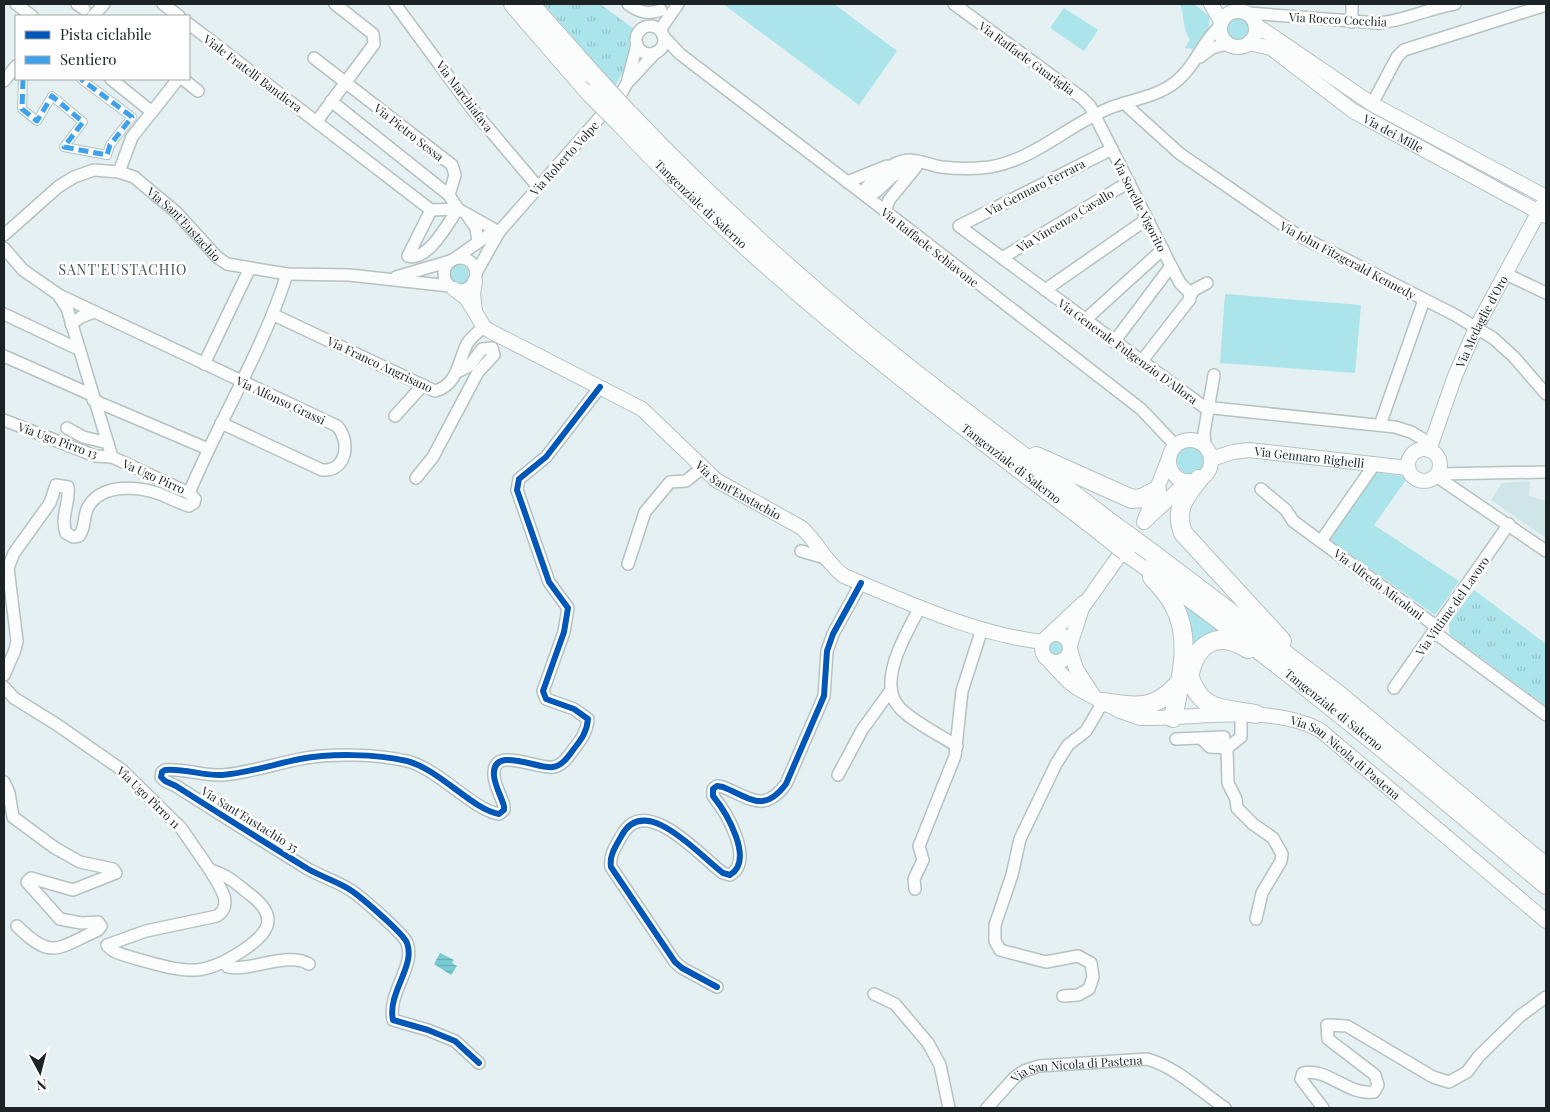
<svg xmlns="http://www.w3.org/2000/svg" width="1550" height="1112" font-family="'Playfair Display',serif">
<defs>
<pattern id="park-tufts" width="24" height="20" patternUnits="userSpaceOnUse" patternTransform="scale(1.25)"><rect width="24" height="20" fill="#abe4ea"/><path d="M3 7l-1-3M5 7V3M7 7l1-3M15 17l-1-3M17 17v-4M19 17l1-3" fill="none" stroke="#93c3c9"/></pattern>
<pattern id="water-rules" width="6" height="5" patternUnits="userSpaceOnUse" patternTransform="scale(1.25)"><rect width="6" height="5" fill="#78cad3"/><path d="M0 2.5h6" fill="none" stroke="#67adb5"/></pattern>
</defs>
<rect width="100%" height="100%" fill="#e4f0f1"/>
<path fill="#cfe5e7" d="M1530 481 1529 496 1546 501V538L1491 500 1502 483Z"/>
<g fill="#abe4ea">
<path d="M723 4H834L897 51 859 105Z"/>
<path d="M1180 4H1194L1209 16V28L1196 49 1185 48 1190 40C1182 28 1185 16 1180 4Z"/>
<path d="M1064 8 1098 30 1084 51 1050 28Z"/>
<circle cx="1238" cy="28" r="11"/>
<circle cx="459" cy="275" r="10"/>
<path d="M1225 294 1361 305 1355 373 1220 363Z"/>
<circle cx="1191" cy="460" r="14"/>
<path d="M1375 472 1408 477 1374 525 1459 581 1435 615 1330 540Z"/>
<path d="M1170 590 1230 636 1186 665Z"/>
<circle cx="1056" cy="648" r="8"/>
</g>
<g fill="url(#park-tufts)">
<path d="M544 4H600L633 28 629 42 630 59 615 86Z"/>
<path d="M1474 590 1546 644V706L1450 635 1449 623Z"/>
</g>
<path fill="url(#water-rules)" d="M440 953 454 960 452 963 457 966 451 975 434 964Z"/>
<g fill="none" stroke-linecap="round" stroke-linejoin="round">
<g stroke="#b7c1c2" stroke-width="10">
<path id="pedestrian" d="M23 79 22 109 37 121 52 96 83 122 64 147 107 155 110 145 132 117 81 79"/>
</g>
<g stroke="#b7c1c2" stroke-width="14">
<g id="minor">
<path d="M16 4 32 16"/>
<path d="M77 4 84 9"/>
<path d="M163 4 179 16"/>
<path d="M395 4 473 110 538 187"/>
<path d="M628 4C639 12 648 15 661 10"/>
<path d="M954 4 1082 98 1090 106 1171 266 1180 283 1189 292 1190 299 1141 362"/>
<path d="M1352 4V22"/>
<path d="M1248 13 1378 23C1405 21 1429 8 1455 4"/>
<path d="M93 16 104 4"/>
<path d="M189 24 431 210 458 209"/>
<circle cx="650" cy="40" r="14"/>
<path d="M660 30 678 4"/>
<path d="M663 36 680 54 862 193 1141 409 1176 446"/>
<path d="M1200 57 1212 48 1227 44"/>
<path d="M314 58 452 165 455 175 449 195 458 209 499 232"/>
<path d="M111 79 152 112 132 137 119 172"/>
<path d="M183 79 198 91"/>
<path d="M630 80 656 52"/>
<path d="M4 81 16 66"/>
<path d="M331 101 449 195"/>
<path d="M1125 104 1179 153 1296 234 1455 315 1493 338 1514 357 1546 394"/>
<path d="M1372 104 1397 57 1404 50 1546 5"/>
<path d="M152 112 178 79"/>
<path d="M317 121 374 44 373 34 335 4"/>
<path d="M1112 149 959 226 1204 407 1395 427 1411 432 1431 444"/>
<path d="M847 182 887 166"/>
<path d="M862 193C872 180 891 161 908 160 919 160 930 165 941 167 958 169 974 169 990 167 1036 159 1069 124 1112 107 1134 99 1160 96 1178 80 1196 65 1202 42 1219 27"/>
<path d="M866 196 877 191 893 176 921 162"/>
<path d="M431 210 408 256C428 262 448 223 458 209"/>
<path d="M885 211 889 200 916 167"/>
<path d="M467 215 476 228 478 242"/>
<path id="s1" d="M4 235 58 187 74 177 94 170 119 172 134 177 176 212 217 257 227 264 287 274 349 275 450 286"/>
<path d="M4 248 23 270 59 295 337 426C351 441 347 472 322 470L221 423"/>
<path d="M1002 258 1129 182"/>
<circle cx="460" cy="274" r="16"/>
<path d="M454 259 487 236 499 232"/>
<path d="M476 273 499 232 622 92 627 83 637 45"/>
<path d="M1506 274 1546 293"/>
<path d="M396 277 450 261"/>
<path d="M1045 290 1147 219"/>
<path d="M59 296 67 308 112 457 189 493C220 419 263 350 287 274"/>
<path d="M1190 296 1194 290 1207 283"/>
<path d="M4 314 78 349"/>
<path d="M274 315 435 391C458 385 458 361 467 344 471 337 478 332 484 327"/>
<path d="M1085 320 1163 249"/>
<path d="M71 324 81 317 94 312"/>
<path d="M1114 342 1171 266"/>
<path d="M4 356 92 395"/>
<path d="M204 364 249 270"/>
<path d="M93 400 208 449"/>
<path d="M395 416 423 385"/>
<path d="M4 420 95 456 112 457"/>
<path d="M1380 425 1424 300"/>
<path d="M67 428 83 437 108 443"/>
<path d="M1205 446 1204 433 1214 375"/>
<path d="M1438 474 1546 472"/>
<path d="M1436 476 1546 551"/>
<path d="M416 478 433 457 478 372 494 355 492 348 482 349 469 366 459 371"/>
<path d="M1261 489 1286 510 1293 521 1437 627"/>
<path d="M1321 541 1374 465"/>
<path d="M801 551 825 558"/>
<path d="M628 564 645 512 670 482 686 481 702 468"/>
<path d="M920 607C908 631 876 681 899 707 910 720 941 736 957 746"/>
<path d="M1434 632 1546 715"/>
<path d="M4 675 15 650 17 641 8 568 14 553 50 503 56 485 68 487C70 503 60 517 66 533L73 537 79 536C86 527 83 516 88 507 102 483 138 486 160 494 170 498 179 503 189 506L194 503 195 499 189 493"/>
<path d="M4 687 14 698 56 724 122 770 181 828 210 870C227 874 238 885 252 896 281 919 266 935 242 951 228 960 214 968 197 970 178 971 155 964 137 959 125 955 114 954 107 945L146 931 217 916C235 904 218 885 210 870"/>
<path d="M1394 688 1509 524"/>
<path d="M1241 715V737L1227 748 1228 783 1236 799 1237 808 1253 824 1273 838 1282 854 1281 861 1262 893 1256 919"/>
<path d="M1201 738 1210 747 1227 748"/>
<path d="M1176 739 1224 737"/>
<path d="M838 775 862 730 891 690"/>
<path d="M4 782 9 793 13 817 55 848 80 862 113 869 116 873 73 890 31 878 27 882 60 919 81 923 98 922 101 926 98 930C58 948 52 961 17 926"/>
<path d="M915 889 914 879 923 860 919 846 955 756 962 691 982 629"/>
<path d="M224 963 228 967C249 972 288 951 309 964"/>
<path d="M717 987 682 968 675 962 611 867C609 855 616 846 622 835 646 792 702 858 723 873L730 875C755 860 726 812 713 796V789L717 786 723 787C752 799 764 813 786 784L824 696 827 651 833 634 861 583"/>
<path d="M874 994 895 1004 928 1043 940 1065 949 1108"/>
<path d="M1063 996 1078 995 1089 989 1093 977 1091 963 1078 956 1046 962 1000 950 995 941V925L1012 875 1020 839 1056 764 1068 745 1086 731 1103 702"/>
<path d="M479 1063 455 1041 428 1030 393 1020C387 993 416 966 407 943 404 934 362 898 352 891 339 882 322 877 308 869 264 842 220 814 176 786L165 781 161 777 162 772 165 770C184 768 203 776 222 775 248 773 275 764 300 759 331 753 376 754 407 761 439 769 473 810 499 814L504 810V806C501 796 495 786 494 776 491 744 539 770 553 767 562 766 568 757 573 750 581 740 587 732 588 719L574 709 546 699 543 691 564 632 568 608 549 582 517 490 519 479 546 457 600 387"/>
<path id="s2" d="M987 1108 1015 1077 1024 1071 1039 1066 1147 1059C1176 1067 1200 1091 1225 1108"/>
<path d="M1323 1108 1301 1079 1303 1073C1327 1067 1348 1096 1374 1092L1378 1085 1375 1075 1328 1039 1327 1025 1347 1026 1433 1077 1449 1082 1467 1072 1479 1056 1520 1016 1546 997"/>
</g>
</g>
<g stroke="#b7c1c2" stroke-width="16">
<g id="tertiary">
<path d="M1211 4 1221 21"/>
<circle cx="1238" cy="29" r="18"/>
<path d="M1256 25 1372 104 1546 197"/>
<path id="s3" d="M1249 43 1271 48 1353 111 1546 216"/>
<path d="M475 281 473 294 475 311"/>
<path id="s4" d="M454 289 467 299 484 327 490 331 642 409 716 480 802 528C818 543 826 563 844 576 907 602 974 634 1043 642"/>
<circle cx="1190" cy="461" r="21"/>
<circle cx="1424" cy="465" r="16"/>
<path id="s5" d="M1429 450 1455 376 1476 328 1543 204"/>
<path id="s6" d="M1211 459 1233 452 1249 450 1408 468"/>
<path d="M1146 520 1188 481"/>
<path d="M1144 522 1169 458"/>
<circle cx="1056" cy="648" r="14"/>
<path d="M1046 638 1083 603"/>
<path d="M1070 645 1082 608 1119 556"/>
<path d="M1070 649 1076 669 1093 695"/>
<path id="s7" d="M1050 662 1068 681 1077 688 1120 711 1140 718C1198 719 1268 703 1320 730L1546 921"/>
</g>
</g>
<g stroke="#b7c1c2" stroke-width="20">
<g id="trunk">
<path d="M513 4 591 94"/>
<path d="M530 4 593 75"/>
<path d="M627 112C700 189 778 261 860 329 938 394 1022 454 1103 517"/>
<path id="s8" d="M619 122C763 276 928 399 1095 527"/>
<path d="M1036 456 1132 499 1142 498 1157 490"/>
<path d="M1199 479C1185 497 1174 509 1183 533L1282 641"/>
<path id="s9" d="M1126 552C1273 655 1410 770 1546 885"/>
<path d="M1152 553 1339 695 1546 867"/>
<path d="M1152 577C1159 585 1168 594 1173 604 1193 639 1180 681 1173 718"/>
<path d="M1189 675C1201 712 1222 708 1256 714"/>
<path d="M1189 678C1195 644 1217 629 1248 649"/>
<path d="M1103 702C1138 707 1154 711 1179 683"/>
</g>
</g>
<use href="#pedestrian" stroke="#fbfdfd" stroke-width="8"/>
<use href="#minor" stroke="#fbfdfd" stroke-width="11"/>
<use href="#tertiary" stroke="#fbfdfd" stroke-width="14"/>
<use href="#trunk" stroke="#fbfdfd" stroke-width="18"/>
<g stroke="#b7c1c2" stroke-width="20" stroke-linecap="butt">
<g id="trunk-bridge">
<path d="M593 75 627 112"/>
<path d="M591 94 619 122"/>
<path d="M1103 517 1152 553"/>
<path d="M1095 527 1126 552"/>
</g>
</g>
<use href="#trunk-bridge" stroke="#fbfdfd" stroke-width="18"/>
<path stroke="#3da2eb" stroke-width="5" stroke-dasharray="10 5" stroke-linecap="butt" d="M23 79 22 109 37 121 52 96 83 122 64 147 107 155 110 145 132 117 81 79"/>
<g stroke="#fff" stroke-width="9">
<g id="cycleway">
<path d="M717 987 682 968 675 962 611 867C609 855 616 846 622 835 646 792 702 858 723 873L730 875C755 860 726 812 713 796V789L717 786 723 787C752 799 764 813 786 784L824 696 827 651 833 634 861 583"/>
<path d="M479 1063 455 1041 428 1030 393 1020C387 993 416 966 407 943 404 934 362 898 352 891 339 882 322 877 308 869 264 842 220 814 176 786L165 781 161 777 162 772 165 770C184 768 203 776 222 775 248 773 275 764 300 759 331 753 376 754 407 761 439 769 473 810 499 814L504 810V806C501 796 495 786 494 776 491 744 539 770 553 767 562 766 568 757 573 750 581 740 587 732 588 719L574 709 546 699 543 691 564 632 568 608 549 582 517 490 519 479 546 457 600 387"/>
</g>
</g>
<use href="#cycleway" stroke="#0057b8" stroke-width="6"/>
</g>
<g text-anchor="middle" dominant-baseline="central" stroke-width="5" stroke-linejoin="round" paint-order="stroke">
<g font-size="12" fill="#1b2324" stroke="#fff">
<text transform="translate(1338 19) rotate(3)">Via Rocco Cocchia</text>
<text transform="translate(1027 58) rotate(36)">Via Raffaele Guariglia</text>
<text transform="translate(253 73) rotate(37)">Viale Fratelli Bandiera</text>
<text transform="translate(465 96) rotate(53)">Via Marchiafava</text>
<text transform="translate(409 132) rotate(38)">Via Pietro Sessa</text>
<text stroke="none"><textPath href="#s3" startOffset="172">Via dei Mille</textPath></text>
<text transform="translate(564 158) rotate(-48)">Via Roberto Volpe</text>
<text transform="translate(1035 187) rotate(-27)">Via Gennaro Ferrara</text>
<text stroke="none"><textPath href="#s8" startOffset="116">Tangenziale di Salerno</textPath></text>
<text transform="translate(1140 205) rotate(63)">Via Sorelle Vigorito</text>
<text transform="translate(1065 220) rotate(-31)">Via Vincenzo Cavallo</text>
<text stroke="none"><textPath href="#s1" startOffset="222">Via Sant'Eustachio</textPath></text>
<text transform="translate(930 247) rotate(38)">Via Raffaele Schiavone</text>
<text transform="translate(1348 260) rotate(28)">Via John Fitzgerald Kennedy</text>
<text stroke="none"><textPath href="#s5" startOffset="139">Via Medaglie d'Oro</textPath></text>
<text transform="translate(1128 351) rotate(36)">Via Generale Fulgenzio D'Allora</text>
<text transform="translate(380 364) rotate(25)">Via Franco Angrisano</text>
<text transform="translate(281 400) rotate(25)">Via Alfonso Grassi</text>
<text transform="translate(58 440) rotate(20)">Via Ugo Pirro 13</text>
<text stroke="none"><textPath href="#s6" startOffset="100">Via Gennaro Righelli</textPath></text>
<text stroke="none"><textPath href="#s8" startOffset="521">Tangenziale di Salerno</textPath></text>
<text transform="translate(154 476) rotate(24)">Va Ugo Pirro</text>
<text stroke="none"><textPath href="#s4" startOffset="354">Via Sant'Eustachio</textPath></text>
<text transform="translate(1379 584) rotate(37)">Via Alfredo Micoloni</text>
<text transform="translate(1452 606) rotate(-55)">Via Vittime del Lavoro</text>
<text stroke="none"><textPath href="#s9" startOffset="261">Tangenziale di Salerno</textPath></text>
<text stroke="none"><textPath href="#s7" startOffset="326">Via San Nicola di Pastena</textPath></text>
<text transform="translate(149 797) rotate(44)">Via Ugo Pirro 11</text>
<text transform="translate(250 819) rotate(32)">Via Sant'Eustachio 35</text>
<text stroke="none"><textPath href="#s2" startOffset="105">Via San Nicola di Pastena</textPath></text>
</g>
<g font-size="14" letter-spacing="1" fill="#435658" stroke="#fff">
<text x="123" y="269">SANT'EUSTACHIO</text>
</g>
</g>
<rect width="1550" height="1112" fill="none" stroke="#1b2324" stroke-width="10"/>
<rect x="15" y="15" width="175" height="65" fill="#ffffff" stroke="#a4a7a7"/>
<rect x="25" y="31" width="25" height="8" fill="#0057b8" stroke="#a4a7a7"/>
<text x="60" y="40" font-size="15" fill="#1b2324">Pista ciclabile</text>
<rect x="25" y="56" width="25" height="8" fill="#3da2eb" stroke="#a4a7a7"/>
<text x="60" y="65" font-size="15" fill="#1b2324">Sentiero</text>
<g transform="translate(40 1072) rotate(173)" stroke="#ffffff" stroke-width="4" paint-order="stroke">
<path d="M0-4L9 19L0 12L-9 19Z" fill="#1b2324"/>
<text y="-8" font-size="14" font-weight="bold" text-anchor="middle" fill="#1b2324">N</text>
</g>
</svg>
